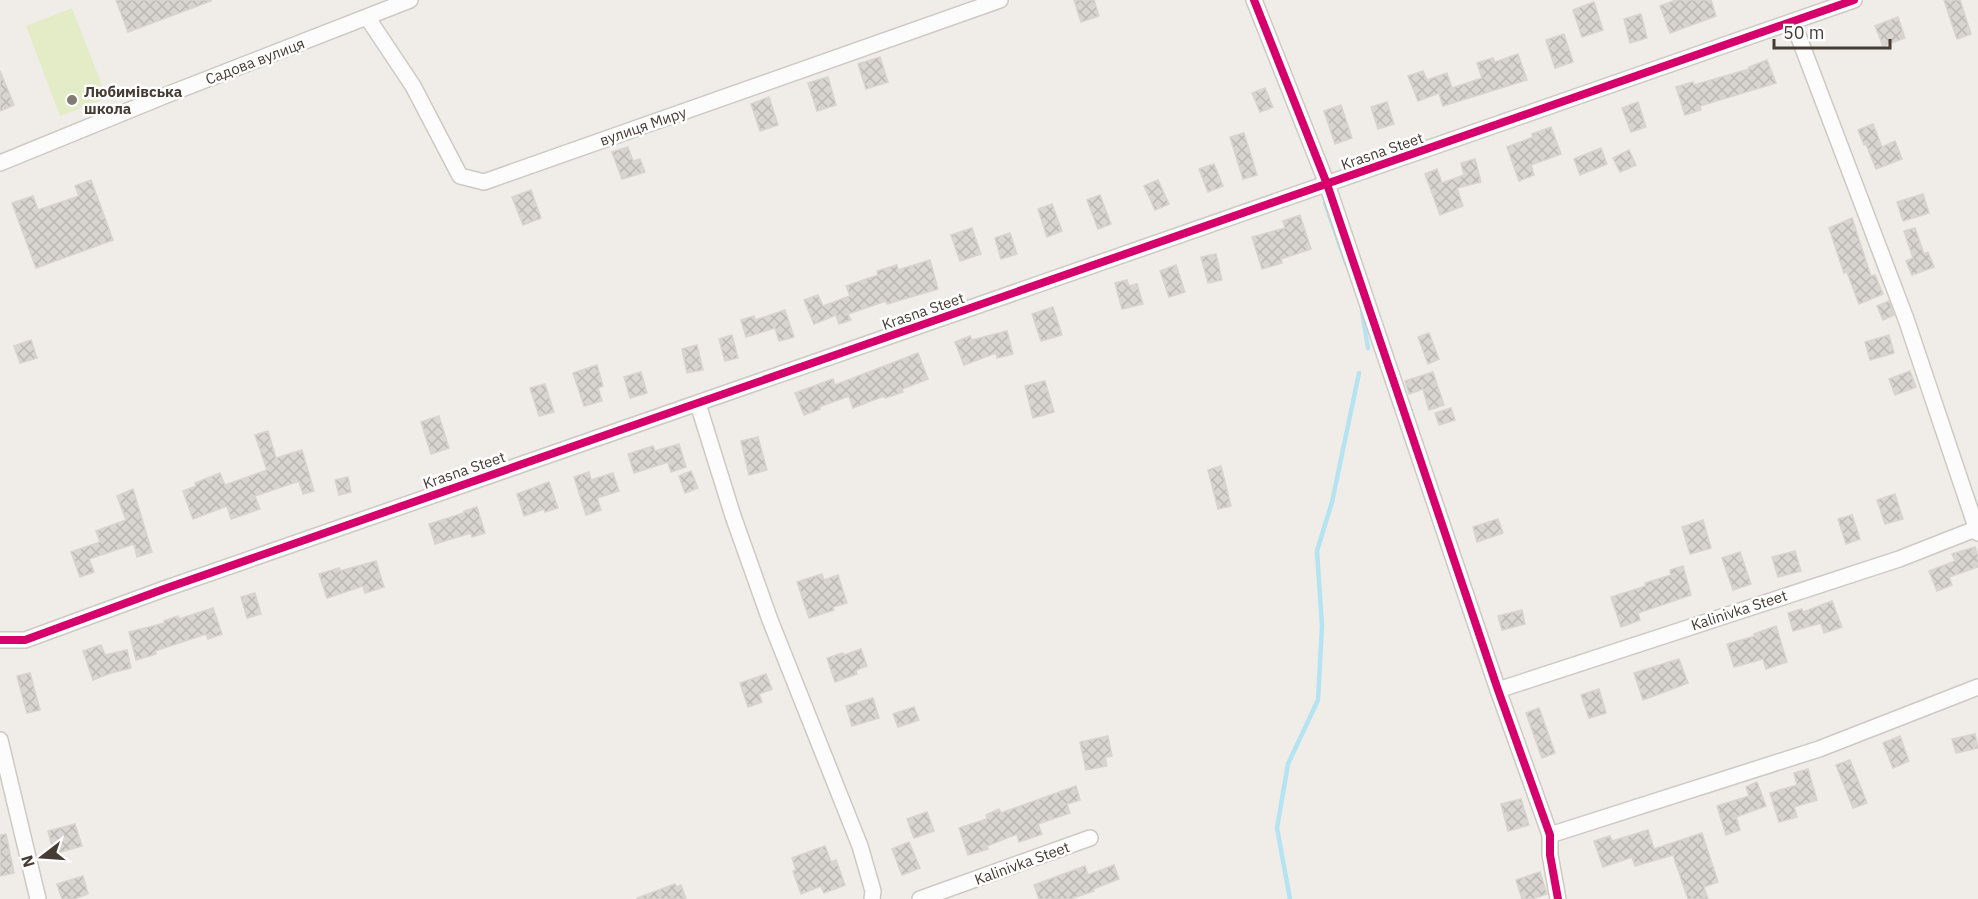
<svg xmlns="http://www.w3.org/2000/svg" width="1978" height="899" font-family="'IBM Plex Sans',sans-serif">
<defs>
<pattern id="building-cross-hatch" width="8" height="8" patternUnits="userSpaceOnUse" patternTransform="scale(1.5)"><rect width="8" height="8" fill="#d8d4cf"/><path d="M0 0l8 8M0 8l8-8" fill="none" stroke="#bbb7b2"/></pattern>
</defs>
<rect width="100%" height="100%" fill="#f0ede8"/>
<path fill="#e3ecc6" d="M72 8 107 98 60 116 26 26Z"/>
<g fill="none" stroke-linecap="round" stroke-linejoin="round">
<g stroke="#b6e3f1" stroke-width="4.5">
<path d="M1325 203 1346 263"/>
<path d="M1362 311 1368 348"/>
<path d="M1290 899 1277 828 1288 764 1318 700 1322 626 1317 551 1332 502 1359 373"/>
</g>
</g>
<g fill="url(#building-cross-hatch)" stroke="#d8d3ce" stroke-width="1.5">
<path d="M116 0H211V1L128 32Z"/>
<path d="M1074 0H1094L1099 16 1081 22Z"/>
<path d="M1676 0H1711L1716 16 1670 33 1660 6Z"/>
<path d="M1944 0H1960L1971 34 1957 39Z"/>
<path d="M1594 2 1603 30 1582 37 1573 10Z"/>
<path d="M1641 14 1647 38 1630 43 1624 19Z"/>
<path d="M1898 17 1905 38 1883 46 1875 26Z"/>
<path d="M1564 34 1573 62 1555 68 1546 40Z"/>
<path d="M1518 54 1527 80 1443 106 1439 93 1418 101 1408 76 1423 71 1427 80 1447 73 1452 88 1482 78 1477 63 1493 58 1495 62Z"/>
<path d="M880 57 888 82 866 89 858 64Z"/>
<path d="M1767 60 1776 83 1700 106 1701 110 1685 115 1676 87 1693 82 1694 85 1749 69V67Z"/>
<path d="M0 71 14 105 0 111Z"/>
<path d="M828 77 836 105 817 111 808 83Z"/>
<path d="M1265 88 1273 107 1260 112 1252 93Z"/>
<path d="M769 97 778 125 760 131 751 104Z"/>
<path d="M1387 102 1394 124 1378 129 1371 107Z"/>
<path d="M1638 102 1646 127 1631 132 1622 108Z"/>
<path d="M1341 105 1352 138 1335 144 1324 111Z"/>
<path d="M1873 124 1882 147 1895 141 1902 159 1876 169 1866 144 1864 145 1858 130Z"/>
<path d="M1551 127 1561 154 1531 165 1534 175 1519 181 1507 147 1533 137 1532 134Z"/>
<path d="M1244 133 1257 175 1243 179 1230 137Z"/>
<path d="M628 147 633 161 640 159 645 172 622 179 612 152Z"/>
<path d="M1601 148 1607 164 1580 175 1574 159Z"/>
<path d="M1629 150 1636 165 1620 172 1613 158Z"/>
<path d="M1475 159 1481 182 1457 188 1463 206 1440 215 1425 174 1437 169 1442 183 1464 175 1461 163Z"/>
<path d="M1214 164 1223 186 1208 192 1199 169Z"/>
<path d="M91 180 113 240 36 268 12 203 33 196 38 210 79 196 75 186Z"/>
<path d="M1158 180 1169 204 1155 210 1144 186Z"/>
<path d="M531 190 541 218 523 225 512 197Z"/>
<path d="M1923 194 1929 213 1903 221 1897 202Z"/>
<path d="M1100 195 1111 224 1098 229 1087 200Z"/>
<path d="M1052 204 1062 231 1047 237 1038 209Z"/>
<path d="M1300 215 1311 249 1281 259 1282 263 1262 269 1252 237 1285 228 1283 221Z"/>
<path d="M1852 218 1871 276 1875 275 1883 294 1859 304 1847 272 1844 273 1829 228Z"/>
<path d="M972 228 981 254 960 261 951 235Z"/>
<path d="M1915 228 1924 254 1928 252 1934 267 1912 275 1906 261 1913 258 1904 231Z"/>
<path d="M1010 233 1017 254 1001 259 995 238Z"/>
<path d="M1216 254 1222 280 1208 283 1201 257Z"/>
<path d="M930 260 938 289 887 304 886 301 848 314 851 320 839 324 836 315 814 324 804 300 818 295 823 306 850 296 846 286 878 275 877 271 897 265 898 270Z"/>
<path d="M1176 265 1185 292 1169 297 1160 271Z"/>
<path d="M1127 280 1129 286 1137 284 1143 304 1122 309 1115 283Z"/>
<path d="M1889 301 1894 315 1883 320 1877 306Z"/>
<path d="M1053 307 1062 335 1041 341 1032 314Z"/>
<path d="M785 310 794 337 779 341 775 328 746 337 741 320 754 316 755 320Z"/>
<path d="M1007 331 1013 354 997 358 996 353 964 365 955 342 970 336 972 340Z"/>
<path d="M1429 333 1439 359 1428 364 1418 337Z"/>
<path d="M732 335 738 358 725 361 719 339Z"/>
<path d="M1889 335 1894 353 1870 360 1865 342Z"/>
<path d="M31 340 37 358 20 363 14 346Z"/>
<path d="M697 345 703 370 687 373 682 349Z"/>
<path d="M918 353 928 379 902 389 903 392 885 398 884 396 853 408 849 396 819 407 820 409 804 415 795 393 833 379 835 385Z"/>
<path d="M597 365 603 386 598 388 602 401 584 406 573 373Z"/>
<path d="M1910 371 1916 387 1895 395 1889 379Z"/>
<path d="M641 372 647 393 630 398 624 377Z"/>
<path d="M1433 372 1444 405 1429 410 1423 389 1409 394 1405 381Z"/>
<path d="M1045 381 1054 412 1033 418 1025 386Z"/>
<path d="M545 384 554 412 539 416 530 388Z"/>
<path d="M1451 408 1455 420 1439 425 1435 413Z"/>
<path d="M439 416 449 448 431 454 421 422Z"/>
<path d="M268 431 276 458 302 450 314 491 303 494 299 481 255 496 260 509 231 519 227 506 193 519 183 491 196 486 195 483 220 473 225 485 267 470 255 435Z"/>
<path d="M758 437 767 470 749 475 741 441Z"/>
<path d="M679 444 686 467 671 472 668 462 634 473 628 454 653 446 655 451Z"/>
<path d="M1221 466 1231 506 1218 509 1208 470Z"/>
<path d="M691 471 698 488 685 493 679 476Z"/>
<path d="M589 472 591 480 613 473 619 491 597 498 601 510 586 515 574 477Z"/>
<path d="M348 477 351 492 339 495 335 480Z"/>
<path d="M549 482 558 508 545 512 544 509 524 516 517 494Z"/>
<path d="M133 489 152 552 137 557 134 544 89 559 94 572 80 577 71 552 100 542 96 531 126 520 117 496Z"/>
<path d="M1895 494 1903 519 1885 524 1877 500Z"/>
<path d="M477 507 485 533 472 537 471 533 435 544 429 524 464 513V511Z"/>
<path d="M1852 515 1860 539 1846 544 1838 519Z"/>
<path d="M1498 519 1503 533 1477 542 1473 527Z"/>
<path d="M1703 520 1711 548 1690 554 1682 527Z"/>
<path d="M1975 547 1978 556V567L1949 577 1952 585 1937 591 1929 571 1955 561 1952 554Z"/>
<path d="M1795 551 1801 571 1778 577 1772 557Z"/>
<path d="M1740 552 1751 584 1733 590 1722 558Z"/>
<path d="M376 561 384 587 365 593 363 586 327 598 319 574 339 568 340 571Z"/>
<path d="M1683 566 1691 595 1638 613 1640 620 1621 627 1611 597 1646 586 1645 583 1671 575 1670 570Z"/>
<path d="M822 574 824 580 838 575 847 603 833 607 834 610 809 618 797 582Z"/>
<path d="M255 593 261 614 247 618 241 597Z"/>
<path d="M1832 601 1842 627 1824 633 1821 623 1793 631 1788 613 1802 609 1803 612Z"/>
<path d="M213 608 222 634 208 639 206 634 155 651 156 654 136 660 129 632 165 623 164 621 178 616 179 619Z"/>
<path d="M1522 610 1525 624 1502 630 1498 616Z"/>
<path d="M1776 626 1787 662 1766 669 1763 659 1734 667 1727 644 1755 636 1754 634Z"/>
<path d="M101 645 105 655 127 650 131 668 111 673 93 680 83 651Z"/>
<path d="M861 649 867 666 856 670 857 674 835 682 827 658 843 653 844 655Z"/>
<path d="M1679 659 1688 683 1643 700 1634 673Z"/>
<path d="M30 673 40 710 27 713 17 676Z"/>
<path d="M766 674 772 689 759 694 762 702 748 707 740 683Z"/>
<path d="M1599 689 1606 713 1589 718 1581 695Z"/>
<path d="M873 698 879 718 852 726 846 706Z"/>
<path d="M914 707 919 720 898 727 893 714Z"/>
<path d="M1539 708 1555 753 1542 758 1526 713Z"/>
<path d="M1975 734 1978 748 1956 753 1952 739Z"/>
<path d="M1108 736 1112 756 1105 757 1107 766 1086 770 1080 742Z"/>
<path d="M1900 736 1909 761 1893 768 1883 743Z"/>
<path d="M1850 760 1867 803 1853 808 1836 765Z"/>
<path d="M1808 769 1817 800 1794 807 1797 817 1779 822 1770 793 1797 785 1794 773Z"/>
<path d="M1757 782 1766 806 1736 817 1740 830 1726 835 1717 806 1749 796 1746 787Z"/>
<path d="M1076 786 1080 800 1067 804 1070 813 1038 824 1042 834 1019 842 1017 834 987 846 988 849 968 855 959 828 987 819 986 815 999 809 1001 813Z"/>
<path d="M1521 799 1529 825 1508 831 1501 804Z"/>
<path d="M927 812 934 831 914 838 907 819Z"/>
<path d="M75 824 82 846 54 854 48 831Z"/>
<path d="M1648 830 1654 849 1702 833 1718 882 1704 887 1708 899H1688L1673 855 1635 866 1632 857 1603 867 1594 841 1610 836 1612 841Z"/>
<path d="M6 834 14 873 0 876V835Z"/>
<path d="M909 842 920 868 902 875 892 849Z"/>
<path d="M825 846 831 862 836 860 845 885 824 893 821 886 801 894 793 871 796 870 792 858Z"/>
<path d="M1114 865 1119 879 1093 889 1094 891 1070 899H1039L1034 885 1085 866 1088 875Z"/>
<path d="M1540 872 1547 894 1532 899H1522L1516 880Z"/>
<path d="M83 876 88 894 74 899H62L57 884Z"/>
<path d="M675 884 677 887 681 885 686 899H638L637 898Z"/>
</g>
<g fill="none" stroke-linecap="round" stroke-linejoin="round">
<g stroke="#cdc9c4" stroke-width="18">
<g id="minor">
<path d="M1254 0 1327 184 1498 690 1550 835V855L1558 899"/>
<path d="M367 17 413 86 460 176 484 182 1000 0"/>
<path d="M1793 22 1906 319 1978 533"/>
<path d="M0 163 169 94 410 0"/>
<path d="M698 404 733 516 770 620 860 846 873 891 872 899"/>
<path d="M0 640H25L164 589 1854 0"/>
<path d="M1498 690 1899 559 1978 528"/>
<path d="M0 740 38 899"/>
<path d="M1550 835 1819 749 1978 687"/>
<path d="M920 899 1090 838"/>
</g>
</g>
<use href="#minor" stroke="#fdfcfc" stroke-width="15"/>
<g stroke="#fff" stroke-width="11">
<g id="cycleway">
<path d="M1254 0 1327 184 1498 690 1550 835V855L1558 899"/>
<path d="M0 640H25L164 589 1854 0"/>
</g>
</g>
<use href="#cycleway" stroke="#d6006c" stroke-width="8"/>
</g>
<circle fill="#827a73" stroke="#fff" stroke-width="2" cx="72" cy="100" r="6"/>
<g text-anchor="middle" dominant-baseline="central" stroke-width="5" stroke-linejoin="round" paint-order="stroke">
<g font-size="15" fill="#473c34" stroke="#fff">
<text transform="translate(255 61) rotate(-21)">Садова вулиця</text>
<text transform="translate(643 126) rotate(-19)">вулиця Миру</text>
<text transform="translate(1382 151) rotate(-19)">Krasna Steet</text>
<text transform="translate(923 311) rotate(-19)">Krasna Steet</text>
<text transform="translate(464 470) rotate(-19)">Krasna Steet</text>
<text transform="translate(1739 610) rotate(-18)">Kalinivka Steet</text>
<text transform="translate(1022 863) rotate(-20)">Kalinivka Steet</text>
</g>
<g font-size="15" font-weight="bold" fill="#473c34" stroke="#fff" text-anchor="start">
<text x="84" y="91">Любимівська<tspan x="84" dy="17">школа</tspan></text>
</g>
</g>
<g transform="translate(42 857) rotate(253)" stroke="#ffffff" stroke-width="4.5" paint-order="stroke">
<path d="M0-4.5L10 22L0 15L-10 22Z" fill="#473c34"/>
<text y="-9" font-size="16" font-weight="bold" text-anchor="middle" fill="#473c34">N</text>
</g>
<path d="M1774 39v9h116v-9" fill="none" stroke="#473c34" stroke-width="3"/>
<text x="1783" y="39" font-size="18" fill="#473c34" stroke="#ffffff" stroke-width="4.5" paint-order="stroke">50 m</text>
</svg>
